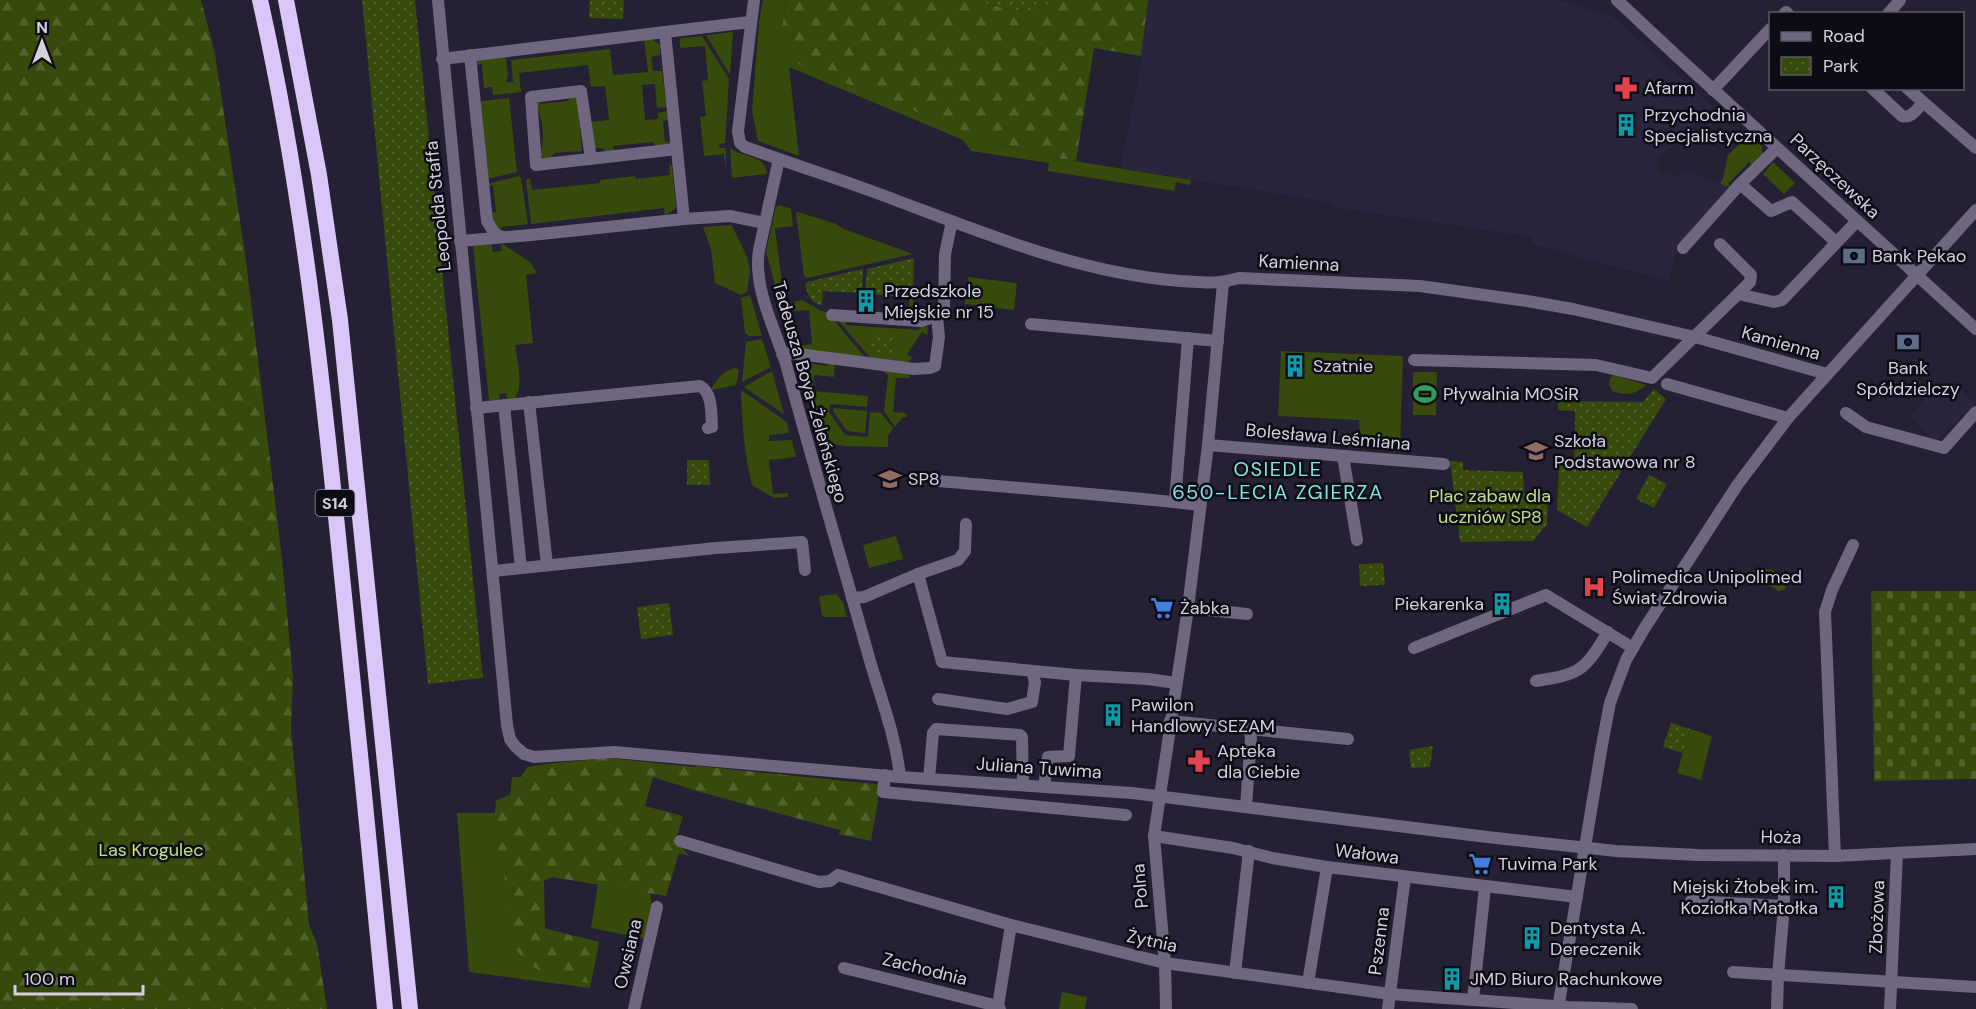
<svg xmlns="http://www.w3.org/2000/svg" width="1976" height="1009" font-family="'DM Sans',sans-serif">
<defs>
<pattern id="forest-firs" width="22" height="20" patternUnits="userSpaceOnUse" patternTransform="scale(1.5)"><rect width="22" height="20" fill="#354a0b"/><path d="M5 1l3.5 6h-7zM16 11l3.5 6h-7z" fill="#51632e"/></pattern>
<pattern id="cemetery-stones" width="16" height="16" patternUnits="userSpaceOnUse" patternTransform="scale(1.5)"><rect width="16" height="16" fill="#354a0b"/><path d="M2 7V4a2 2 0 0 1 4 0v3zM10 15v-3a2 2 0 0 1 4 0v3z" fill="#51632e"/></pattern>
<pattern id="park-dots" width="8" height="8" patternUnits="userSpaceOnUse" patternTransform="scale(1.5)"><rect width="8" height="8" fill="#354a0b"/><path d="M2 2h.1M6 6h.1" fill="none" stroke="#51632e" stroke-width="1.8" stroke-linecap="round"/></pattern>
</defs>
<rect width="100%" height="100%" fill="#252033"/>
<g fill="#2b243e">
<path d="M1148 0H1559L1612 16 1713 106 1655 163 1659 165 1658 170 1680 176 1681 170 1686 171 1704 176 1729 188 1679 245 1668 281 1531 244 1532 237 1332 207 1328 202 1120 168 1140 68Z"/>
<path d="M1949 380 1975 403 1935 443 1910 416 1928 395 1932 392 1937 391Z"/>
</g>
<g fill="#354a0b">
<path d="M763 0H786L782 28 934 117 995 143 1050 157 1191 180 1190 185 1176 182 1174 191 1048 171 1049 163 971 151 963 140 789 67 799 156 758 141 752 111 759 22Z"/>
<path d="M733 32 730 75 706 35Z"/>
<path d="M702 36 729 79 725 143 719 144 720 148H725L726 151V170L724 154 704 156 700 117 706 116 702 81 708 80 705 46 680 48V40L681 38Z"/>
<path d="M652 39 660 45V55L651 57 653 71H662L667 107 657 108 655 84 642 85 645 120 658 119V113L667 111 669 120 663 121 665 142 672 141 668 146 657 148 653 142 613 146 616 153 607 154 603 148H594L591 122 609 120 605 86 591 87 588 65 519 73 521 92 493 95 492 87 484 88 482 64 476 65 478 59 505 54 508 75 506 82H513L511 60 610 49 613 75 648 72 644 40Z"/>
<path d="M572 94H575L578 101 582 151 554 153 549 161 539 155C546 145 543 114 535 105L542 97 540 104 568 101Z"/>
<path d="M509 98 517 172 487 179 480 104 482 101Z"/>
<path d="M1749 135 1762 146V152L1765 154 1753 166 1749 162 1728 184 1732 188 1720 184 1723 178 1728 155Z"/>
<path d="M730 147C740 158 766 154 767 174L732 178Z"/>
<path d="M1773 162 1795 183 1784 194 1763 174Z"/>
<path d="M669 163 672 166 676 207 674 210 665 215 664 208 531 224 526 180 530 178 532 190 600 183V180L635 176 636 179 670 175Z"/>
<path d="M519 176 521 178 528 224 501 227 502 234 499 232 490 213 496 212 493 185 487 186V184Z"/>
<path d="M780 205 791 209 793 226 775 228 783 290 776 288 766 252 776 206Z"/>
<path d="M798 212 836 224 844 229 913 254 807 278 804 276 796 213Z"/>
<path d="M731 225C737 236 750 259 750 271 750 279 747 283 748 291L741 295 715 283 711 249 703 227Z"/>
<path d="M501 243 530 262 537 273 526 275 533 343 515 345C517 361 524 385 515 398L507 399 506 393 499 394 500 400H489L473 246 491 244 493 252 502 251Z"/>
<path d="M968 277 1017 283 1014 310 965 304Z"/>
<path d="M750 295 762 336H749L745 333 741 298Z"/>
<path d="M802 300 821 311 827 312 868 361 798 350 797 346 812 344 809 310 795 311 794 305 796 301Z"/>
<path d="M837 319 846 320V325L919 330 920 325 928 327 927 335 922 332 907 354 912 358C903 369 886 363 873 361Z"/>
<path d="M762 339 771 367 742 382 746 342Z"/>
<path d="M1281 351 1403 356 1400 452 1361 448 1359 420 1278 416Z"/>
<path d="M796 356H800L802 362 827 366 830 360 835 361 834 377 814 375 813 391 868 396 867 407 830 404 829 412 845 435 868 437 870 412 881 413 893 428 888 436V447L846 446 825 443 819 435Z"/>
<path d="M736 368 739 370 736 385 712 390V387C719 377 724 370 736 368Z"/>
<path d="M880 368 897 370 910 376V378H896L893 412 907 413 906 417H903L895 427 884 411 888 375Z"/>
<path d="M772 371 784 414 744 387Z"/>
<path d="M1413 372H1437L1436 415H1413Z"/>
<path d="M1614 375 1646 385C1635 395 1625 396 1612 391L1609 385 1610 378Z"/>
<path d="M741 390 787 422 789 433 769 435V441L792 440 796 457 769 460 773 494 788 493V497L774 498 752 485C744 454 742 422 741 390Z"/>
<path d="M833 408 867 411 865 433 847 431 833 411Z"/>
<path d="M896 536 903 559 869 568 863 545Z"/>
<path d="M836 594 843 602 847 617H825L822 616 819 596Z"/>
<path d="M1690 729 1712 736 1701 780 1677 773Z"/>
<path d="M457 813H514L648 878 652 906 646 939 591 928 598 884 540 873 543 928 599 942 590 988 469 972Z"/>
<path d="M1062 992 1087 997 1085 1009H1059Z"/>
</g>
<g fill="url(#forest-firs)">
<path d="M0 0H201L215 54 246 261 282 559 293 678 291 729 309 925 317 944 327 1009H0Z"/>
<path d="M786 0H971L1027 13 1056 0H1148L1141 56 1094 48 1076 161 1050 157 995 143 791 61 782 28Z"/>
<path d="M608 758 694 767 697 766 884 785 879 795 871 841 839 834 840 830 700 792 653 777 645 806 683 816 676 840 689 856 679 853 666 896 552 877 544 881 545 929 599 942 591 983C558 980 525 972 510 939L503 859 497 846 494 824 496 800 510 795 512 777H521L528 767 545 764Z"/>
</g>
<path fill="url(#cemetery-stones)" d="M1871 591H1976V779L1874 781Z"/>
<g fill="url(#park-dots)">
<path d="M362 0H415L483 678 428 684Z"/>
<path d="M590 0H624L623 19 589 18Z"/>
<path d="M971 0H1056L1027 13Z"/>
<path d="M914 258 913 311H909L910 297 865 294 867 269Z"/>
<path d="M863 269 862 293 823 291 822 305C810 303 808 295 805 285L807 282Z"/>
<path d="M871 334H893L892 354 870 353Z"/>
<path d="M1654 389 1666 399 1587 527 1557 510 1559 464H1574L1575 411 1558 410V401L1643 402Z"/>
<path d="M687 460H709L710 485H687Z"/>
<path d="M1450 461 1463 462V470L1523 472 1524 493 1548 492 1547 524 1533 541 1460 542Z"/>
<path d="M1649 475 1667 484 1654 508 1636 499Z"/>
<path d="M1383 563 1385 585 1360 586 1359 564Z"/>
<path d="M1760 569 1773 570 1784 581 1786 589 1779 591 1768 585H1751L1747 578C1749 571 1754 570 1760 569Z"/>
<path d="M669 603 673 635 641 639 637 607Z"/>
<path d="M1671 723 1690 729 1683 753 1663 747Z"/>
<path d="M1433 746 1430 767 1411 768 1409 750Z"/>
</g>
<g fill="none" stroke-linecap="round" stroke-linejoin="round">
<g stroke="#706680" stroke-width="12">
<path d="M438 0 507 725 510 739 515 746 524 754 534 757 614 752 900 777 1132 793 1487 837 1616 851 1698 855 1835 856 1976 849"/>
<path d="M754 0 738 131 740 143 745 147 779 159 759 250C753 289 775 328 786 364 812 461 841 557 868 654 879 694 896 735 900 777"/>
<path d="M1617 0 1682 61 1976 329"/>
<path d="M1784 14 1786 12 1788 14"/>
<path d="M1888 14 1900 0"/>
<path d="M665 32 750 22"/>
<path d="M470 55 487 221 495 234 503 237"/>
<path d="M442 59 665 32 684 219 531 235 460 241"/>
<path d="M1872 88 1902 116C1911 119 1917 109 1923 103"/>
<path d="M1907 88 1976 148"/>
<path d="M1713 90 1770 29"/>
<path d="M591 159 581 91 531 97 536 165 677 149"/>
<path d="M779 159C813 171 848 182 882 195 979 231 1076 273 1180 281 1203 282 1216 285 1239 278L1420 286 1527 301 1573 309 1695 337 1827 374"/>
<path d="M1740 184 1771 211 1792 202 1836 242"/>
<path d="M684 219 730 216 765 223"/>
<path d="M1720 244 1751 275 1750 282 1738 294"/>
<path d="M1683 248 1740 184 1777 148"/>
<path d="M832 315 921 321 937 316"/>
<path d="M1031 324 1218 341"/>
<path d="M782 354 791 353 914 369 930 368 935 366 939 337 937 316 944 307 945 254 952 221"/>
<path d="M1414 360 1596 365 1652 378 1738 294 1774 302 1782 300 1857 221"/>
<path d="M1667 384 1788 418"/>
<path d="M529 402 547 565"/>
<path d="M504 405 521 568"/>
<path d="M476 408 700 386C713 393 711 414 712 427L708 428"/>
<path d="M1846 413 1866 427 1944 448 1976 412"/>
<path d="M1208 445 1444 464"/>
<path d="M1343 456 1357 540"/>
<path d="M939 481C1027 489 1114 495 1200 505"/>
<path d="M1175 501 1188 338"/>
<path d="M494 571 716 548 802 542 805 570"/>
<path d="M918 574 958 560 965 551 966 524"/>
<path d="M852 598 864 597 918 574 942 662 1076 675 1148 679 1176 683"/>
<path d="M1188 608 1247 614"/>
<path d="M1414 648 1546 595 1633 648"/>
<path d="M1536 681C1581 674 1584 671 1608 632"/>
<path d="M938 699 1007 709 1032 702 1035 682 1032 671"/>
<path d="M1170 721 1249 729 1251 738 1246 806"/>
<path d="M1249 729 1348 739"/>
<path d="M885 775 883 792 1126 815"/>
<path d="M929 779 933 733 936 729 1020 735 1022 737 1023 785"/>
<path d="M1044 787 1048 757 1069 756 1076 675"/>
<path d="M1154 836 1233 848 1272 858 1327 867 1577 897"/>
<path d="M680 841 819 882 830 881 838 875 1011 925 1165 963 1390 994 1569 1007 1632 1009"/>
<path d="M1835 856 1825 612 1832 590 1853 545"/>
<path d="M1691 901 1784 906"/>
<path d="M844 968 998 1006 1000 1009"/>
<path d="M1733 972 1976 987"/>
<path d="M1235 973 1249 851"/>
<path d="M1308 983 1327 867"/>
<path d="M1473 1000 1485 887"/>
<path d="M998 1006 1011 925"/>
<path d="M634 1009 657 907"/>
<path d="M1166 1009 1165 963 1154 836 1188 608 1208 445 1223 283"/>
<path d="M1388 1009 1405 877"/>
<path d="M1558 1009 1602 745 1610 703 1626 660 1644 629 1738 484 1788 418 1976 210"/>
<path d="M1777 1009 1778 975 1784 906V855"/>
<path d="M1890 1009 1897 853"/>
</g>
<g stroke="#dbc6f9" stroke-width="16">
<path d="M260 0C302 187 322 376 341 566 356 714 371 861 385 1009"/>
<path d="M286 0 319 175 340 320 410 1009"/>
</g>
</g>
<defs>
<g id="pharmacy-bare" transform="scale(1.8)"><path d="M-2-6h4v4h4v4h-4v4h-4v-4h-4v-4h4Z" fill="#e0444e" stroke="#0d0b14" stroke-width="2.5" paint-order="stroke"/></g>
<g id="building-bare" transform="scale(1.8)"><path d="M-4-6H4V6H1V3H-1V6H-4ZM-2.5-4.3h1.7v1.8h-1.7ZM.8-4.3h1.7v1.8H.8ZM-2.5-1h1.7V.8h-1.7ZM.8-1h1.7V.8H.8Z" fill="#0f9aa8" stroke="#0d0b14" stroke-width="2.5" paint-order="stroke"/></g>
<g id="bank-bare" transform="scale(1.8)"><path d="M-6-4H6V4H-6ZM0-2.3a2.3 2.3 0 1 0 0 4.6a2.3 2.3 0 1 0 0-4.6Z" fill="#5c6f8a" stroke="#0d0b14" stroke-width="2.5" paint-order="stroke"/></g>
<g id="stadium-bare" transform="scale(1.8)"><path d="M0-5a6.5 5 0 1 0 0 10a6.5 5 0 1 0 0-10ZM-3.5-1.8h7v3.6h-7Z" fill="#2e9e5b" stroke="#0d0b14" stroke-width="2.5" paint-order="stroke"/></g>
<g id="school-bare" transform="scale(1.8)"><path d="M0-5L7-2L0 1L-7-2ZM-4 1L0 2.5L4 1V4Q0 6-4 4Z" fill="#8d6e63" stroke="#0d0b14" stroke-width="2.5" paint-order="stroke"/></g>
<g id="hospital-bare" transform="scale(1.8)"><path d="M-5-5h3v3.5h4V-5h3V5h-3V1.5h-4V5h-3Z" fill="#e0444e" stroke="#0d0b14" stroke-width="2.5" paint-order="stroke"/></g>
<g id="supermarket-bare" transform="scale(1.8)"><path d="M-6-5.5h2.5l.6 2H6L4.5 2H-2.5L-4.4-4H-6ZM-1.5 3.2a1.3 1.3 0 1 0 .1 0ZM3 3.2a1.3 1.3 0 1 0 .1 0Z" fill="#3f7fe0" stroke="#0d0b14" stroke-width="2.5" paint-order="stroke"/></g>
</defs>
<g fill-rule="evenodd">
<use href="#pharmacy-bare" x="1626" y="88"/>
<use href="#building-bare" x="1626" y="125"/>
<use href="#bank-bare" x="1854" y="256"/>
<use href="#building-bare" x="866" y="301"/>
<use href="#bank-bare" x="1908" y="342"/>
<use href="#building-bare" x="1295" y="366"/>
<use href="#stadium-bare" x="1425" y="394"/>
<use href="#school-bare" x="1536" y="451"/>
<use href="#school-bare" x="890" y="479"/>
<use href="#hospital-bare" x="1594" y="587"/>
<use href="#building-bare" x="1502" y="604"/>
<use href="#supermarket-bare" x="1162" y="608"/>
<use href="#building-bare" x="1113" y="715"/>
<use href="#pharmacy-bare" x="1199" y="761"/>
<use href="#supermarket-bare" x="1480" y="864"/>
<use href="#building-bare" x="1836" y="897"/>
<use href="#building-bare" x="1532" y="938"/>
<use href="#building-bare" x="1452" y="979"/>
</g>
<g text-anchor="middle" dominant-baseline="central" stroke-width="5" stroke-linejoin="round" paint-order="stroke">
<rect fill="#0d0b14" stroke="#9896a1" stroke-width="1.5" x="315.5" y="490" width="39" height="26" rx="4.5"/>
<g font-size="16" font-weight="bold" fill="#d3d1de">
<text x="335" y="503">S14</text>
</g>
<g font-size="18" fill="#d3d1de" stroke="#0d0b14" text-anchor="start">
<text x="1644" y="88">Afarm</text>
<text x="1644" y="115">Przychodnia<tspan x="1644" dy="21">Specjalistyczna</tspan></text>
<text x="1872" y="256">Bank Pekao</text>
<text x="884" y="291">Przedszkole<tspan x="884" dy="21">Miejskie nr 15</tspan></text>
<text x="1313" y="366">Szatnie</text>
<text x="1908" y="368" text-anchor="middle">Bank<tspan x="1908" dy="21">Spółdzielczy</tspan></text>
<text x="1443" y="394">Pływalnia MOSiR</text>
<text x="1554" y="441">Szkoła<tspan x="1554" dy="21">Podstawowa nr 8</tspan></text>
<text x="908" y="479">SP8</text>
<text x="1612" y="577">Polimedica Unipolimed<tspan x="1612" dy="21">Świat Zdrowia</tspan></text>
<text x="1484" y="604" text-anchor="end">Piekarenka</text>
<text x="1180" y="608">Żabka</text>
<text x="1131" y="705">Pawilon<tspan x="1131" dy="21">Handlowy SEZAM</tspan></text>
<text x="1217" y="751">Apteka<tspan x="1217" dy="21">dla Ciebie</tspan></text>
<text x="1498" y="864">Tuvima Park</text>
<text x="1818" y="887" text-anchor="end">Miejski Żłobek im.<tspan x="1818" dy="21">Koziołka Matołka</tspan></text>
<text x="1550" y="928">Dentysta A.<tspan x="1550" dy="21">Dereczenik</tspan></text>
<text x="1470" y="979">JMD Biuro Rachunkowe</text>
</g>
<g font-size="18" fill="#d3d1de" stroke="#0d0b14">
<text transform="translate(1835 176) rotate(43)">Parzęczewska</text>
<text transform="translate(438 206) rotate(-96)">Leopolda Staffa</text>
<text transform="translate(1299 263) rotate(3)">Kamienna</text>
<text transform="translate(1781 343) rotate(16)">Kamienna</text>
<text transform="translate(810 392) rotate(74)">Tadeusza Boya-Żeleńskiego</text>
<text transform="translate(1328 437) rotate(5)">Bolesława Leśmiana</text>
<text transform="translate(1039 768) rotate(4)">Juliana Tuwima</text>
<text transform="translate(1781 837) rotate(1)">Hoża</text>
<text transform="translate(1367 854) rotate(7)">Wałowa</text>
<text transform="translate(1140 886) rotate(-95)">Polna</text>
<text transform="translate(1877 917) rotate(-88)">Zbożowa</text>
<text transform="translate(1152 941) rotate(12)">Żytnia</text>
<text transform="translate(1379 941) rotate(-83)">Pszenna</text>
<text transform="translate(628 954) rotate(-77)">Owsiana</text>
<text transform="translate(925 969) rotate(14)">Zachodnia</text>
</g>
<g font-size="18" fill="#bfe389" stroke="#0d0b14">
<text x="1490" y="496">Plac zabaw dla<tspan x="1490" dy="21">uczniów SP8</tspan></text>
<text x="151" y="850">Las Krogulec</text>
</g>
<g font-size="20" letter-spacing="1.5" fill="#7ee8e0" stroke="#0d0b14">
<text x="1278" y="469">OSIEDLE<tspan x="1278" dy="23">650-LECIA ZGIERZA</tspan></text>
</g>
</g>
<rect x="1769" y="12" width="195" height="78" fill="#0d0b14" stroke="#5c5a65" stroke-width="1.5"/>
<rect x="1781" y="32" width="30" height="9" fill="#706680" stroke="#5c5a65" stroke-width="1.5"/>
<text x="1823" y="42" font-size="18" fill="#d3d1de">Road</text>
<rect x="1781" y="57" width="30" height="18" fill="url(#park-dots)" stroke="#5c5a65" stroke-width="1.5"/>
<text x="1823" y="72" font-size="18" fill="#d3d1de">Park</text>
<g transform="translate(42 42)" stroke="#0d0b14" stroke-width="4.5" paint-order="stroke">
<path d="M0-4.5L10 22L0 15L-10 22Z" fill="#d3d1de"/>
<text y="-9" font-size="16" font-weight="bold" text-anchor="middle" fill="#d3d1de">N</text>
</g>
<path d="M15 985v9h128v-9" fill="none" stroke="#d3d1de" stroke-width="3"/>
<text x="24" y="985" font-size="18" fill="#d3d1de" stroke="#0d0b14" stroke-width="4.5" paint-order="stroke">100 m</text>
</svg>
